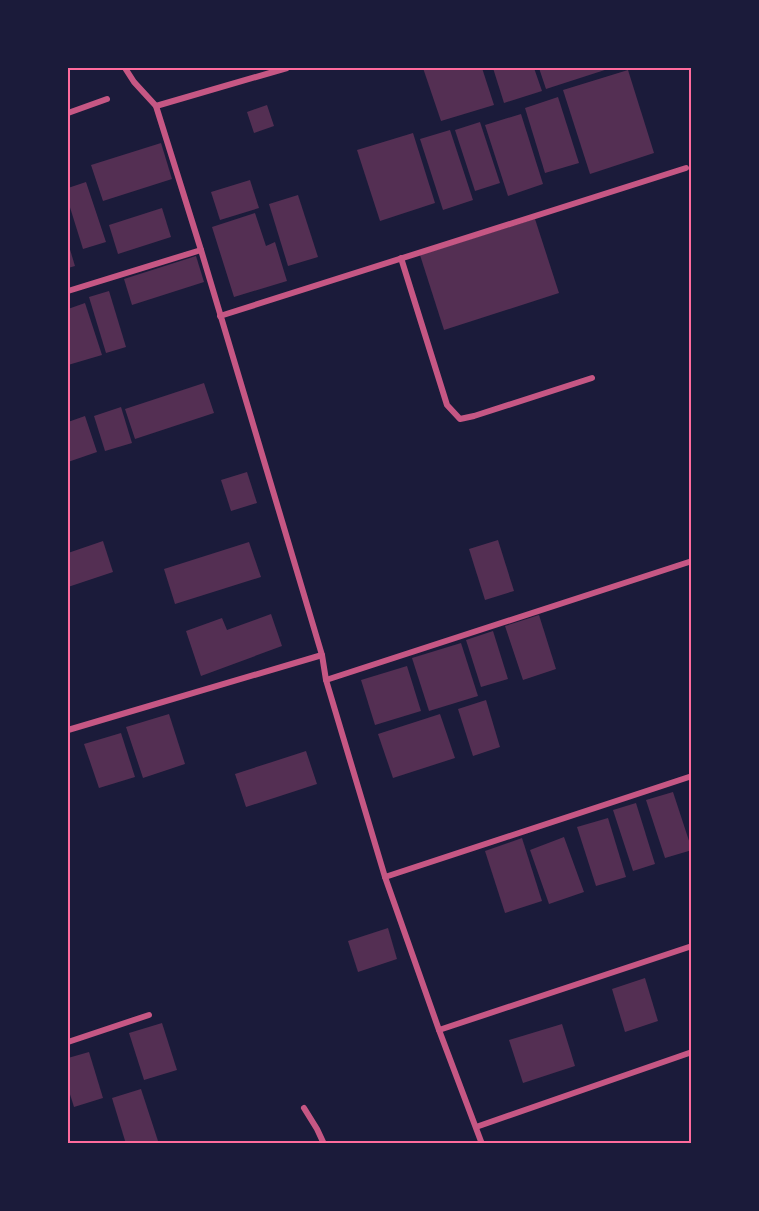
<svg xmlns="http://www.w3.org/2000/svg" width="759" height="1211" font-family="'Noto Sans',sans-serif">
<rect width="100%" height="100%" fill="#1b1b3a"/>
<g fill="#542f53">
<path d="M423 68H482L494 105 441 121Z"/>
<path d="M493 68H534L542 91 504 103Z"/>
<path d="M539 68H611L546 89Z"/>
<path d="M628 70 654 153 590 174 563 90Z"/>
<path d="M558 97 579 163 545 173 525 108Z"/>
<path d="M267 105 274 126 254 133 247 112Z"/>
<path d="M521 114 543 184 508 196 485 125Z"/>
<path d="M480 122 500 183 475 191 455 130Z"/>
<path d="M450 130 473 200 443 210 420 139Z"/>
<path d="M413 133 435 203 380 221 357 150Z"/>
<path d="M161 143 172 179 103 201 91 165Z"/>
<path d="M250 180 259 208 220 220 211 192Z"/>
<path d="M86 182 106 242 83 249 68 201V188Z"/>
<path d="M298 195 318 257 288 266 269 204Z"/>
<path d="M162 208 171 237 118 254 109 225Z"/>
<path d="M255 213 266 246 275 242 287 281 234 297 212 227Z"/>
<path d="M535 219 559 293 444 330 420 255Z"/>
<path d="M68 243 75 266 68 268Z"/>
<path d="M196 256 204 282 132 305 124 279Z"/>
<path d="M109 291 126 347 106 353 89 297Z"/>
<path d="M85 303 102 355 68 365V309Z"/>
<path d="M204 383 214 413 135 439 125 409Z"/>
<path d="M121 407 132 443 105 451 94 416Z"/>
<path d="M85 416 97 452 68 462V422Z"/>
<path d="M247 472 257 503 231 511 221 480Z"/>
<path d="M498 540 514 591 485 600 469 549Z"/>
<path d="M103 541 113 572 68 587V553Z"/>
<path d="M249 542 261 577 175 604 164 569Z"/>
<path d="M271 614 282 646 201 676 186 631 222 618 227 630Z"/>
<path d="M539 615 556 669 523 680 505 626Z"/>
<path d="M493 631 508 679 481 687 466 640Z"/>
<path d="M461 643 478 696 429 711 412 658Z"/>
<path d="M407 666 421 711 375 725 361 680Z"/>
<path d="M486 700 500 747 473 756 458 709Z"/>
<path d="M169 714 185 764 143 778 126 727Z"/>
<path d="M440 714 455 758 393 778 378 734Z"/>
<path d="M121 733 135 777 99 788 84 744Z"/>
<path d="M306 751 317 784 246 807 235 774Z"/>
<path d="M673 792 692 850 665 858 646 800Z"/>
<path d="M636 803 655 864 633 871 613 810Z"/>
<path d="M608 818 626 877 596 886 577 827Z"/>
<path d="M564 837 584 892 549 904 530 850Z"/>
<path d="M522 838 542 901 505 913 485 851Z"/>
<path d="M388 928 397 959 358 972 348 941Z"/>
<path d="M645 978 658 1021 625 1032 612 989Z"/>
<path d="M162 1023 177 1070 144 1080 129 1033Z"/>
<path d="M562 1024 575 1066 523 1083 509 1040Z"/>
<path d="M89 1052 103 1098 74 1107 68 1088V1058Z"/>
<path d="M141 1089 159 1144H126L112 1098Z"/>
</g>
<g fill="none" stroke-linecap="round" stroke-linejoin="round">
<g stroke="#c65784" stroke-width="6">
<path d="M125 68 134 82 156 106 201 250 322 655 326 680 385 877 439 1030 482 1144"/>
<path d="M156 106 287 68"/>
<path d="M68 113 107 99"/>
<path d="M401 258 447 405 460 419 474 416 592 378"/>
<path d="M68 291 201 250"/>
<path d="M220 316 686 168"/>
<path d="M326 680 692 561"/>
<path d="M68 730 322 655"/>
<path d="M385 877 692 776"/>
<path d="M439 1030 692 946"/>
<path d="M68 1042 149 1015"/>
<path d="M304 1108 317 1129 324 1144"/>
<path d="M476 1127 692 1052"/>
</g>
</g>
<rect width="759" height="1211" fill="none" stroke="#1b1b3a" stroke-width="138"/>
<rect x="69" y="69" width="621" height="1073" fill="none" stroke="#ff6b9d" stroke-width="2"/>
</svg>
